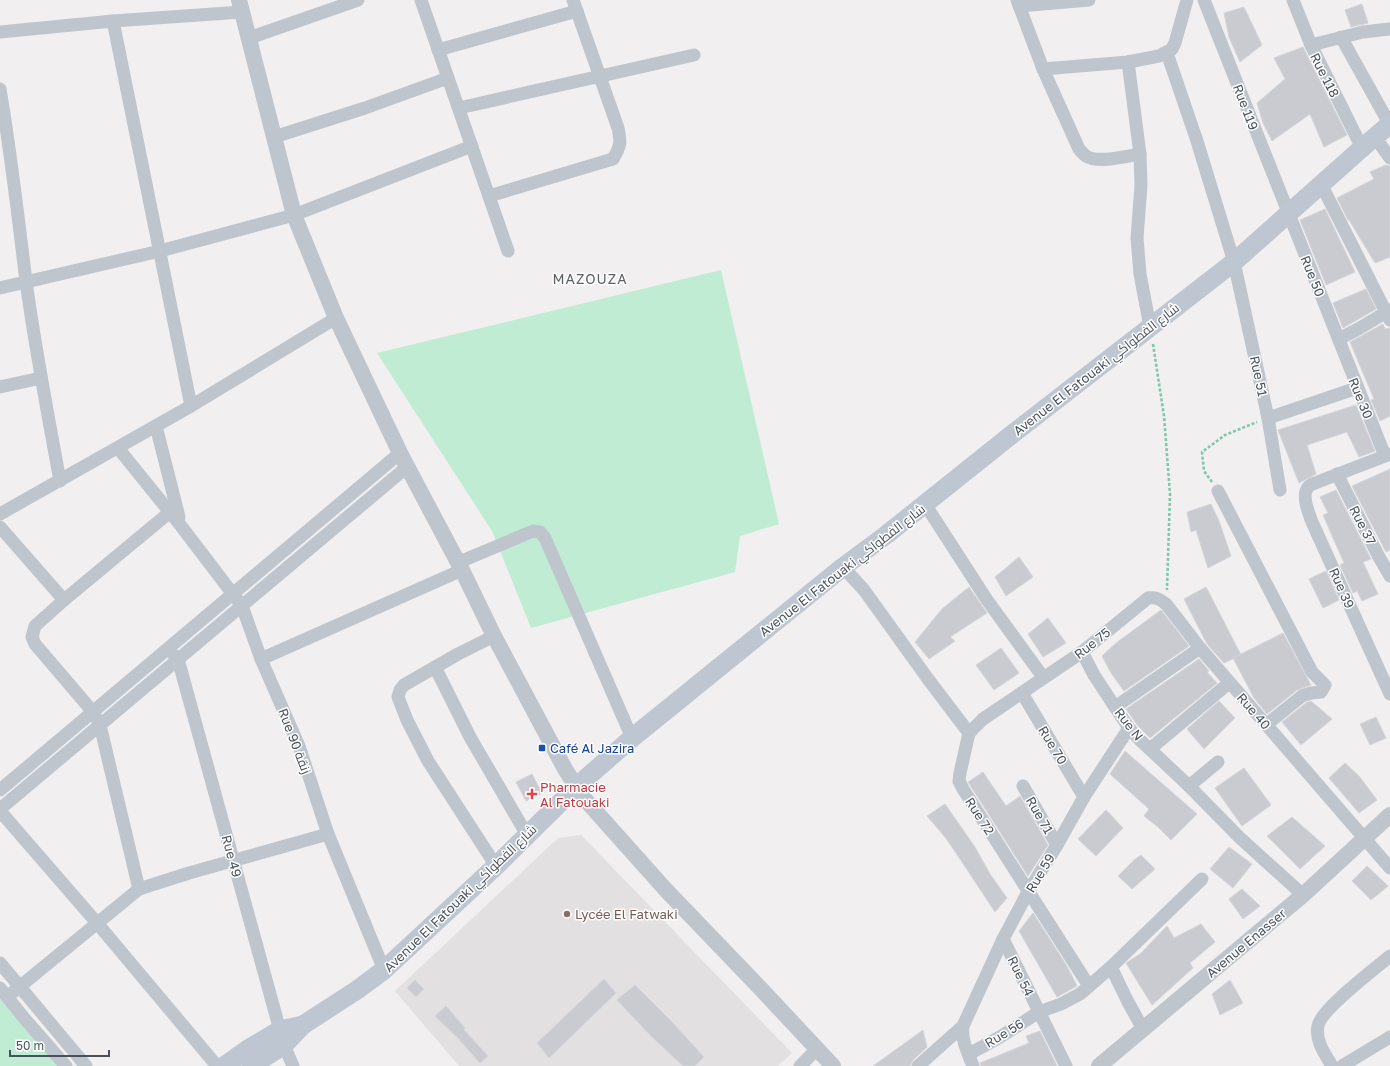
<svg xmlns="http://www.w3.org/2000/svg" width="1390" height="1066" font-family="'Golos Text',Cairo,sans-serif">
<rect width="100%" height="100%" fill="#f1efef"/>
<path fill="#e2e0e0" d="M581 835 792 1053 778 1066H459L395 991 558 838Z"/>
<g fill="#c1ecd4">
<path d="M721 270 779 524 740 536 735 572 531 628 492 531 377 353Z"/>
<path d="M0 993 65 1066H0Z"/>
</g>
<g fill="#c9cbd1" stroke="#d3d5da">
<path d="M1362 4 1368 23 1351 27 1345 10Z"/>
<path d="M1244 7 1262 45 1240 62 1229 37 1224 13Z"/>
<path d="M1303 47 1347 135 1324 147 1310 114 1272 141 1263 123 1257 103 1285 79 1274 58Z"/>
<path d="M1386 165 1390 166V257L1375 263 1349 220H1348L1337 198 1374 179 1370 172Z"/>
<path d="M1325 209 1355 272 1326 285 1300 220Z"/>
<path d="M1366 289 1376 309 1343 328 1333 303Z"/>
<path d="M1383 324 1385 329 1390 328V416L1380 421 1371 400 1374 399 1350 342Z"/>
<path d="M1356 405 1375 451 1359 457 1347 432 1307 445 1316 474 1299 483 1278 430Z"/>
<path d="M1390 469V550L1386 552 1352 486Z"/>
<path d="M1336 490 1371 559 1363 562 1378 594 1362 601 1357 591 1353 593 1340 565 1344 563 1323 515 1328 513 1320 497Z"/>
<path d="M1211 504 1219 521 1231 556 1208 568 1196 530 1191 532 1187 512Z"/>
<path d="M1019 557 1033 577 1006 596 995 577Z"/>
<path d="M1326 571 1339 600 1323 608 1309 579Z"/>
<path d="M969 587 987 613 950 637 955 641 929 659 915 642 942 609Z"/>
<path d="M1206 587 1241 655 1224 663 1207 644 1184 599Z"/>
<path d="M1161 610 1189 646 1124 691 1111 673 1102 656 1116 643Z"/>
<path d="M1048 618 1066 643 1043 657 1028 634Z"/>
<path d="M1283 633 1311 685 1297 690 1267 714 1254 698 1233 658Z"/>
<path d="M1001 648 1019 673 994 690 976 665Z"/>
<path d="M1199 659 1209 671 1207 672 1217 683 1150 738 1138 726 1126 709Z"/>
<path d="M1219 701 1235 718 1204 749 1187 729Z"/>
<path d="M1311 701 1332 719 1301 745 1282 722 1306 703Z"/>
<path d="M1376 717 1386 738 1370 745 1360 724Z"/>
<path d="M1125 751 1197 814 1171 840 1158 827 1144 816 1149 809 1110 774Z"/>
<path d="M1345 763 1359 776 1377 800 1359 813 1329 778Z"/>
<path d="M1244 768 1271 805 1242 826 1215 788Z"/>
<path d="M983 772 1006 806 1020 796 1048 845 1028 876 968 782Z"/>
<path d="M532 774 542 793 526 801 516 782Z"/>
<path d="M945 804 975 847 990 874 1007 898 995 912 960 859 945 837 927 816Z"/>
<path d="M1106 810 1123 828 1096 856 1078 839Z"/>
<path d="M1292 817 1325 846 1300 869 1267 836Z"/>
<path d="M1229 847 1252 864 1233 888 1210 869Z"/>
<path d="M1141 855 1155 869 1132 889 1118 876 1134 860Z"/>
<path d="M1367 866 1388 886 1371 900 1352 881Z"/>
<path d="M1242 889 1260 906 1243 919 1229 899Z"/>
<path d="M1033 913 1067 966 1077 986 1057 997 1019 931Z"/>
<path d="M1201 924 1215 942 1190 963 1193 968 1152 1005 1126 963 1140 954 1167 926 1174 938Z"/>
<path d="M604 979 616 993 549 1058 537 1043Z"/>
<path d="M415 980 424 989 416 997 407 988Z"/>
<path d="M1230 980 1243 1003 1220 1015 1212 994Z"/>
<path d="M635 985 671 1021 704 1057 695 1066H683L651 1036 617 1000Z"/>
<path d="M446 1006 465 1028 464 1030 488 1056 480 1063 457 1037 435 1016Z"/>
<path d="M923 1030 927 1047 913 1060 910 1066H873Z"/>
<path d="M1040 1031 1057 1066H981L980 1063 1029 1043 1026 1036Z"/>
</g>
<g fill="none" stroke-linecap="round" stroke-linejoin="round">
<g stroke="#7bc7a7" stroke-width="2.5" stroke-dasharray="3 2" stroke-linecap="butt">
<path d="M1153 344 1164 416 1170 494 1167 590"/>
<path d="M1212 482 1204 471 1202 452 1225 435 1257 422"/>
</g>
<g stroke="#bec5cd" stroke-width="13">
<path d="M421 0 508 251"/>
<path d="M1017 0 1043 69 1079 149C1081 151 1083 154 1086 156 1097 164 1127 156 1140 154"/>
<path d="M1204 0 1385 456"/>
<path d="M1293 0 1311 45 1362 148"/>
<path d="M1019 6 1089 0"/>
<path d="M113 21 191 406"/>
<path d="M0 32 113 21 242 12"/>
<path d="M1341 37 1390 125"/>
<path d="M249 38 358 0"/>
<path d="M1311 45 1363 32 1390 29"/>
<path d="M438 50 577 11"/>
<path d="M1167 53 1197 141 1234 262 1268 418 1280 490"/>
<path d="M1128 62 1140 154 1141 185 1137 238 1140 274 1150 327"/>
<path d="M1043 69 1128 62 1159 56 1172 49 1175 43 1187 0"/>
<path d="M0 89C11 153 18 217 26 281 35 348 48 415 60 481"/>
<path d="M459 108 694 55"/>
<path d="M274 137 365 108 448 78"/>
<path d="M1375 137 1390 158"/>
<path d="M1321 184 1390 320"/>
<path d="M489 196 613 159C621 146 621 142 618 128L573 0"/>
<path d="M0 288 160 251 294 215 472 146"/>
<path d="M1339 339 1358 329 1390 310"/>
<path d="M0 387 41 378"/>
<path d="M1268 418 1357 388"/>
<path d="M156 426 179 517"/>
<path d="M118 448 181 526 242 606 261 659 299 746 328 834 384 970"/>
<path d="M1390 454 1315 483C1312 484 1308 486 1307 489 1302 496 1309 514 1312 522L1390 694"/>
<path d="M1337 474 1379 557 1390 576"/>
<path d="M1218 491 1312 672 1325 685 1321 692 1311 693 1302 696 1266 725"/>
<path d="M925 504 987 600 1043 677"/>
<path d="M0 514 191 406 336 318"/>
<path d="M0 527 64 600"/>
<path d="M457 563 533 531 540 532 545 538 632 738"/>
<path d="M843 567 864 590 928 679 969 733"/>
<path d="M494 636 458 654 404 685 400 690 398 697 407 720 428 761 496 866"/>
<path d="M1082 652 1094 675 1115 707 1129 728 1139 739 1189 786 1239 837 1303 895"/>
<path d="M173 654 178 659 284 1045 293 1066"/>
<path d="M261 659 462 570"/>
<path d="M435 667 470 737 527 835"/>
<path d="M1022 693 1084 797"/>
<path d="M1115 707 1200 648"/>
<path d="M969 733 983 719 1082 652 1148 598C1156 597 1160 599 1166 604L1200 648 1390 868"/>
<path d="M969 733 960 773 959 781 963 789 1089 986"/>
<path d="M1150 749 1229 683"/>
<path d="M1023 786 1057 845"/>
<path d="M1189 786 1218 762"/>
<path d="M0 790 400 453"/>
<path d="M0 809 407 467"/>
<path d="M0 811 97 923 217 1066"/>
<path d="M139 889 100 725 93 712 35 644 32 637 35 626 64 600 170 512 176 508"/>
<path d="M1003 939 1066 1066"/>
<path d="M0 963 86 1066"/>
<path d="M1111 967 1128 1002 1143 1029"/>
<path d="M0 988 24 1018 66 1066"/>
<path d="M7 997 139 889 189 873 328 834"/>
<path d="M969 1054 1000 1037 1039 1012 1061 1004 1080 994 1111 967 1202 879"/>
<path d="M800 1066 817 1049"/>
<path d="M918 1066 963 1026"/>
<path d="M973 1066C968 1053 961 1040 963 1026L1003 939 1028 892 1057 845 1084 797 1129 728"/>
<path d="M1332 1066C1325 1054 1315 1041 1318 1026 1320 1010 1376 968 1390 956"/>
<path d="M1342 1066 1390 1037"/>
</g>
<g stroke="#bec5cd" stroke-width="16">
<path d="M239 0 294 215 336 318 400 453 462 570 494 636 565 769 582 796 665 889 761 989 833 1066"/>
<path d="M1099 1066 1303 895 1390 815"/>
</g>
<g stroke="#bec6d1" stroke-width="19">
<path d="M224 1066 248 1049 280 1030 303 1025"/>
<path d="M251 1066 284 1045 303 1025 357 990 384 970 496 866 576 787 632 738 843 567 886 535 1015 432 1234 262 1362 148 1390 124"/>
</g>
</g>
<rect fill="#1a4fb4" stroke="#fff" stroke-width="1.5" x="538" y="744" width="8" height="8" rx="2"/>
<path fill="#e0444e" stroke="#fff" stroke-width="1.5" d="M530 788h4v4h4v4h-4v4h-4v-4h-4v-4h4z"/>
<circle fill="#8d6e63" stroke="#fff" stroke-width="1.5" cx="567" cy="914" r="4"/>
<g text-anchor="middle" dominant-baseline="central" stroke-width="3" stroke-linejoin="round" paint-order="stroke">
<g font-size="13" fill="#48515b" stroke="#fff">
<text transform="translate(1325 75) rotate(63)">Rue 118</text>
<text transform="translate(1246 107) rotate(69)">Rue 119</text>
<text transform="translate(1313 276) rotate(68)">Rue 50</text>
<text transform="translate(1096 369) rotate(-38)">Avenue El Fatouaki شارع الفطواكي</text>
<text transform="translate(1259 376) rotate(78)">Rue 51</text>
<text transform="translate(1361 398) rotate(68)">Rue 30</text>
<text transform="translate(1363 525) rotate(63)">Rue 37</text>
<text transform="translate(842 570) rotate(-38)">Avenue El Fatouaki شارع الفطواكي</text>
<text transform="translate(1342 588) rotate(66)">Rue 39</text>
<text transform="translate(1092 643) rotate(-38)">Rue 75</text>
<text transform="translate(1254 711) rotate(49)">Rue 40</text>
<text transform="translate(1129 724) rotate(52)">Rue N</text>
<text transform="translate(295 741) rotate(69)">Rue 90 زنقة</text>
<text transform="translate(1053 745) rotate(59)">Rue 70</text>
<text transform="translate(1040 815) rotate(60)">Rue 71</text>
<text transform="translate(980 816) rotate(57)">Rue 72</text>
<text transform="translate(232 856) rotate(75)">Rue 49</text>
<text transform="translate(1040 873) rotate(-59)">Rue 59</text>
<text transform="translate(460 898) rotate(-44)">Avenue El Fatouaki شارع الفطواكي</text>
<text transform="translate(1246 943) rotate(-40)">Avenue Enasser</text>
<text transform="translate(1021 976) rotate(64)">Rue 54</text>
<text transform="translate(1004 1033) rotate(-31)">Rue 56</text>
</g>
<g font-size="13" fill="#164399" stroke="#fff" text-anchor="start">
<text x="550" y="748">Café Al Jazira</text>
</g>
<g font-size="13" fill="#be3a42" stroke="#fff" text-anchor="start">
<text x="540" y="787">Pharmacie<tspan x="540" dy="15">Al Fatouaki</tspan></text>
</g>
<g font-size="13" fill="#785e54" stroke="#fff" text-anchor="start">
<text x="575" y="914">Lycée El Fatwaki</text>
</g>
<g font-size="14" letter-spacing="1" fill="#5c5f63" stroke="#fff">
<text x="590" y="278">MAZOUZA</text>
</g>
</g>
<path d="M10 1050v6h99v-6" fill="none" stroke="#48515b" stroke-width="2"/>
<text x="16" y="1050" font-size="12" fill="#48515b" stroke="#ffffff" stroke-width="3" paint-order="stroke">50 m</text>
</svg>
